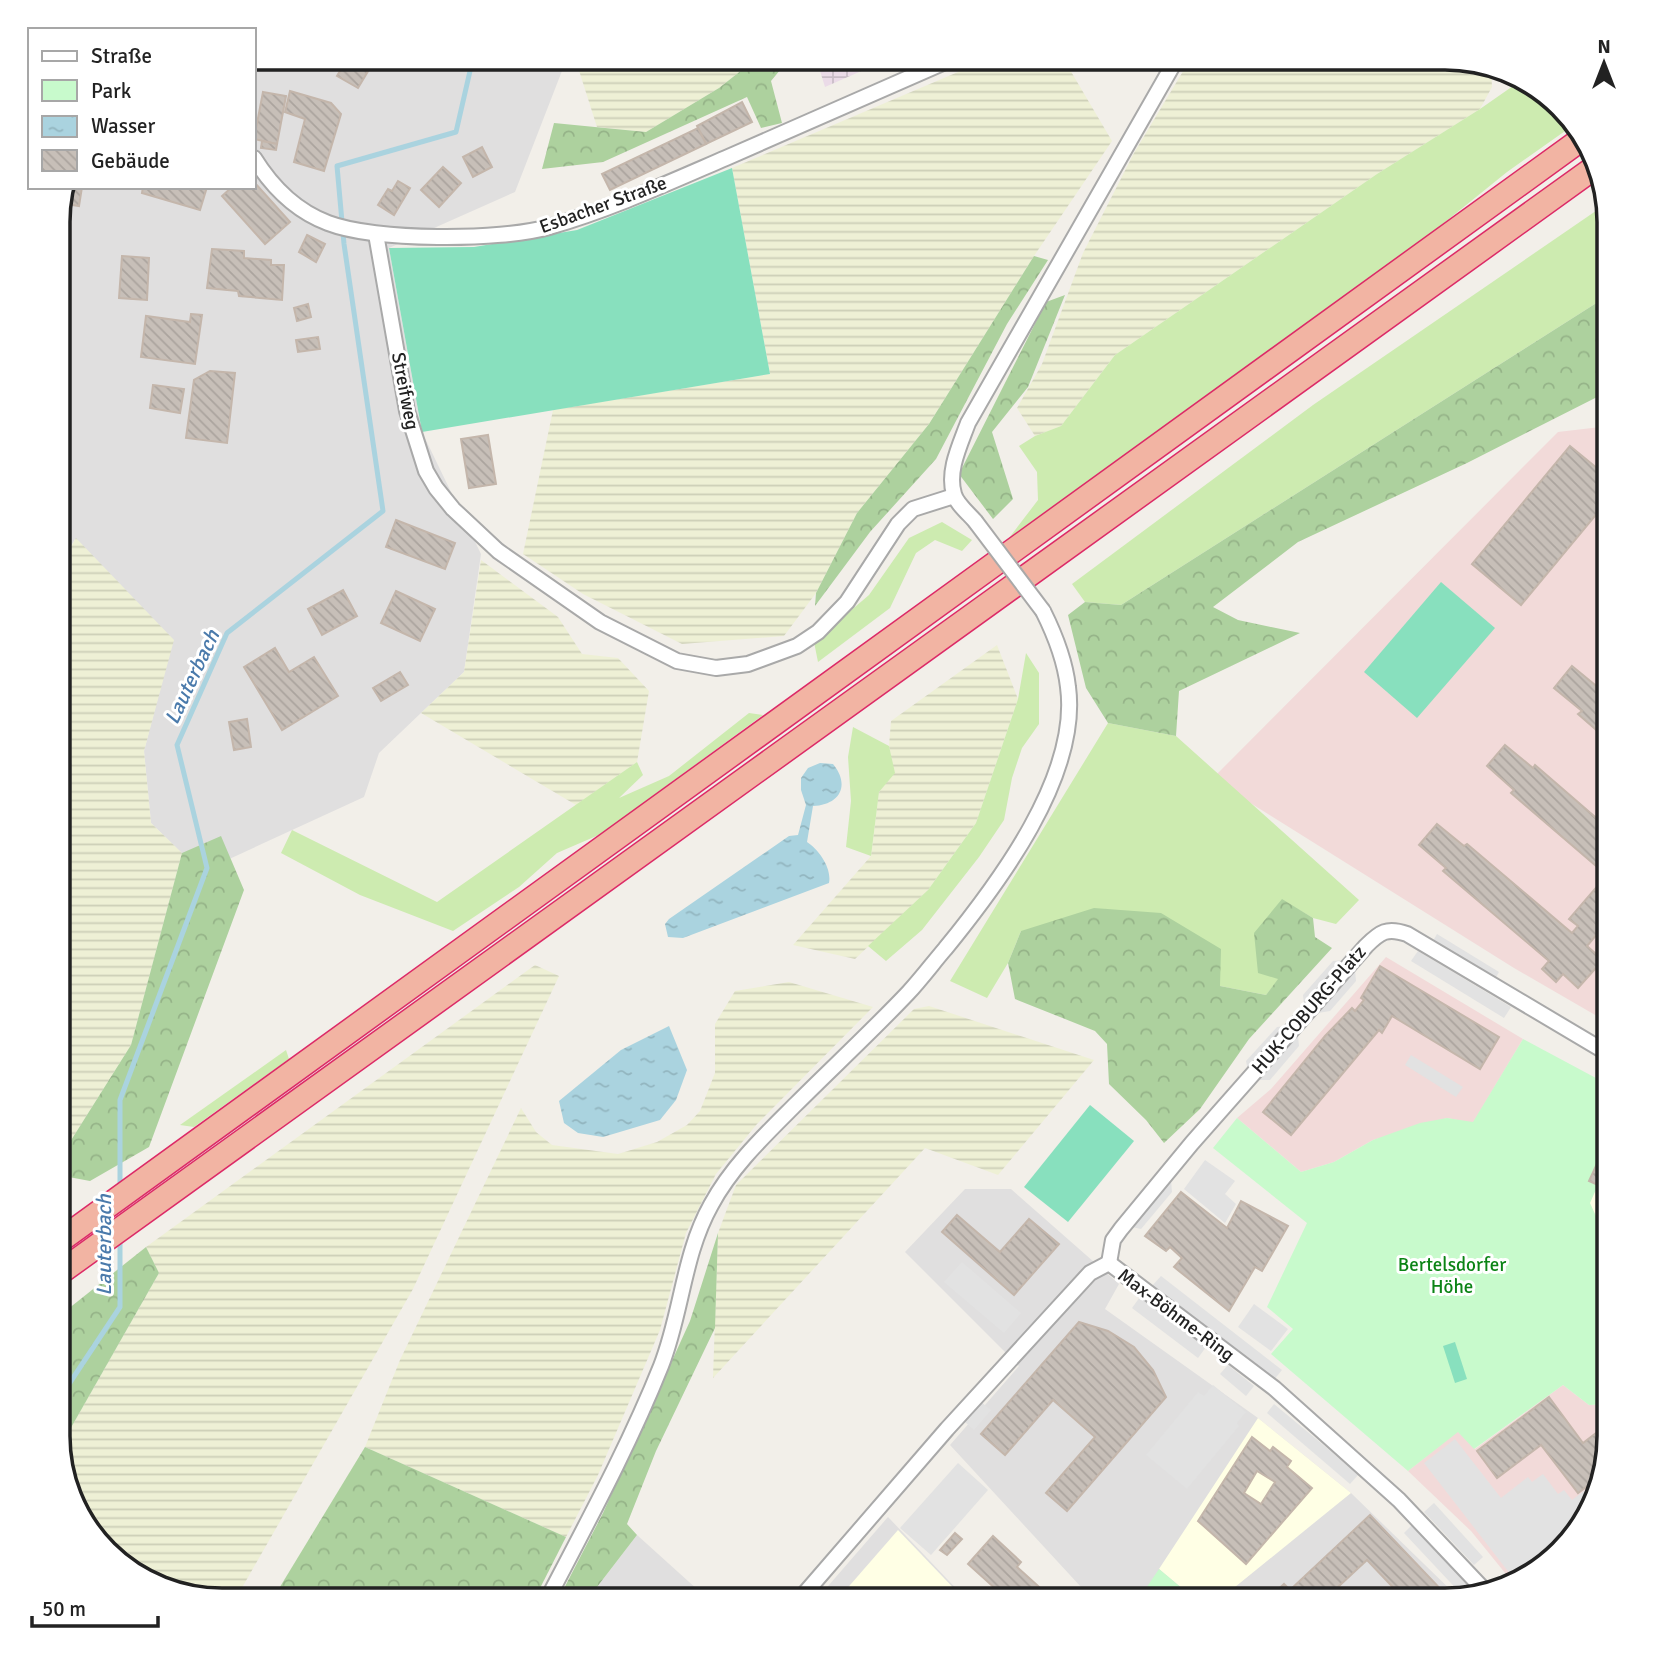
<svg xmlns="http://www.w3.org/2000/svg" width="1667" height="1658" font-family="Signika,sans-serif">
<defs>
<pattern id="industrial-grid" width="8" height="8" patternUnits="userSpaceOnUse" patternTransform="scale(1.75)"><rect width="8" height="8" fill="#ebdbe8"/><path d="M0 4h8M4 0v8" fill="none" stroke="#c9bcc7"/></pattern>
<pattern id="farmland-rules" width="6" height="5" patternUnits="userSpaceOnUse" patternTransform="scale(1.75)"><rect width="6" height="5" fill="#eef0d5"/><path d="M0 2.5h6" fill="none" stroke="#ccceb7"/></pattern>
<pattern id="forest-crowns" width="20" height="18" patternUnits="userSpaceOnUse" patternTransform="scale(1.75)"><rect width="20" height="18" fill="#add19e"/><path d="M2 6a3 3 0 1 1 6 0M12 15a3 3 0 1 1 6 0" fill="none" stroke="#95b388"/></pattern>
<pattern id="water-ripples" width="26" height="14" patternUnits="userSpaceOnUse" patternTransform="scale(1.75)"><rect width="26" height="14" fill="#aad3df"/><path d="M2 4q2-2 4 0t4 0M15 11q2-2 4 0t4 0" fill="none" stroke="#92b5bf"/></pattern>
<pattern id="building-back-hatch" width="6" height="6" patternUnits="userSpaceOnUse" patternTransform="scale(1.75)"><rect width="6" height="6" fill="#c7bfb8"/><path d="M-1 5l2 2M0 0l6 6M5-1l2 2" fill="none" stroke="#aba49e"/></pattern>
</defs>
<rect width="100%" height="100%" fill="#f2efe9"/>
<g fill="#e0dfdf">
<path d="M254 58H567L515 192 389 248 422 432 481 554 464 672 379 753 364 797 201 872 151 823 144 751 173 640 75 539 58 569V211L64 187H254Z"/>
<path d="M965 1189H1011L1119 1284 1105 1309 1258 1418 1351 1493 1459 1598 1446 1600H1093L950 1445 1019 1366 905 1252Z"/>
<path d="M888 1517 967 1600H816Z"/>
<path d="M637 1535 709 1600H587Z"/>
</g>
<g fill="#f2dad9">
<path d="M1609 426V1023L1514 968 1212 779 1558 432Z"/>
<path d="M1386 957 1523 1039 1473 1123 1447 1118 1373 1140 1334 1162 1301 1172 1237 1118 1271 1089Z"/>
<path d="M1563 1385 1589 1405 1609 1404V1436L1597 1499 1554 1559 1514 1584 1471 1531 1408 1471 1458 1431 1475 1449Z"/>
</g>
<path fill="url(#industrial-grid)" d="M816 58H891L825 87Z"/>
<g fill="#ffffe5">
<path d="M1598 1185 1609 1190V1258L1589 1203Z"/>
<path d="M1258 1418 1351 1493 1219 1600H1196L1159 1569Z"/>
<path d="M898 1530 965 1600H837Z"/>
</g>
<g fill="url(#farmland-rules)">
<path d="M575 58H757L719 88 646 132 597 127Z"/>
<path d="M991 58H1063L1112 141 1034 256 929 424 857 513 816 593 784 636 682 644 583 594 523 554 553 410 770 374 732 168Z"/>
<path d="M1191 58H1456L1491 68 1492 87 1480 109 1377 174 1115 355 1061 426 1035 436 1017 408 1042 364 1083 253 1134 153Z"/>
<path d="M76 538 174 640 144 751 151 823 182 853 131 1045 58 1161V569Z"/>
<path d="M481 560 558 617 582 654 618 658 649 691 637 762 576 805 421 713 464 672Z"/>
<path d="M997 645 1018 699 976 823 928 890 855 959 793 945 871 856 879 792 894 773 889 746 891 721Z"/>
<path d="M535 965 559 976 413 1289 235 1600H222L159 1588 99 1545 70 1499 60 1447 159 1273 146 1247Z"/>
<path d="M789 982 873 1007 757 1124 716 1174 686 1233 660 1330 598 1475 566 1537 365 1447 400 1360 521 1108 536 1132 552 1145 618 1154 657 1142 687 1125 700 1111 715 1073V1024L735 991Z"/>
<path d="M929 1006 1094 1060 998 1175 925 1148 713 1378 718 1233 736 1185 914 1009Z"/>
</g>
<g fill="#cdebb0">
<path d="M1523 79 1568 113 1575 124 1507 172 1424 239 1009 538 1038 500 1037 472 1019 446 1035 436 1061 426 1115 355 1377 174 1480 109Z"/>
<path d="M1606 204 1609 221V295L1121 605 1085 602 1072 584 1313 405Z"/>
<path d="M942 522 972 540 962 551 935 540 916 553 890 608 818 662 814 642 869 595 909 538Z"/>
<path d="M1026 653 1039 673V724L1022 748 1012 778 1004 820 979 857 922 930 886 961 868 946 928 890 976 823 1018 699Z"/>
<path d="M749 713 763 715 601 834 557 853 519 887 453 931 360 895 281 853 292 830 437 902 637 762 643 775 619 798 669 776Z"/>
<path d="M1108 723 1176 736 1359 900 1336 924 1313 918 1282 900 1279 979 1266 995 1220 986 1021 931 1008 963 987 998 950 981Z"/>
<path d="M853 727 889 746 895 773 879 792 871 856 846 847 851 801 848 757Z"/>
<path d="M286 1050 289 1059 194 1127 180 1125Z"/>
</g>
<g fill="url(#forest-crowns)">
<path d="M757 58H790L771 81 782 123 761 128 747 97 603 162 542 169 554 123 646 132 719 88Z"/>
<path d="M1034 256 1048 260 1007 324 936 459 870 532 815 606 816 593 857 513 929 424Z"/>
<path d="M1065 295 1028 387 992 432 1013 499 993 519 959 474 1046 302Z"/>
<path d="M1609 295V391L1467 463 1298 542 1213 607 1238 620 1300 633 1179 691 1176 736 1108 723 1086 688 1068 615 1085 602 1121 605Z"/>
<path d="M221 836 244 890 149 1147 90 1181 58 1175V1161L131 1045 182 853Z"/>
<path d="M1282 899 1313 918 1315 937 1332 948 1249 1039 1200 1109 1164 1143 1146 1120 1109 1084 1107 1044 1095 1031 1015 999 1008 963 1021 931 1094 908 1161 913 1221 949 1220 986 1266 995 1278 979 1258 973 1254 933Z"/>
<path d="M718 1233 715 1328 656 1451 627 1524 637 1535 587 1600H558L603 1513 690 1321Z"/>
<path d="M146 1247 159 1273 60 1447 58 1437V1317Z"/>
<path d="M365 1447 566 1537 534 1600H272Z"/>
</g>
<g fill="#c8facc">
<path d="M1523 1039 1609 1085V1138L1589 1181 1598 1185 1590 1203 1600 1225 1609 1258V1404L1589 1405 1563 1385 1474 1449 1458 1432 1408 1471 1271 1354 1293 1329 1267 1307 1307 1223 1213 1148 1237 1118 1301 1172 1334 1162 1373 1140 1420 1123 1447 1118 1473 1122Z"/>
<path d="M1159 1569 1196 1600H1138Z"/>
</g>
<g fill="#88e0be">
<path d="M732 168 770 374 422 432 389 248 474 247 577 230Z"/>
<path d="M1441 582 1495 628 1417 718 1364 672Z"/>
<path d="M1090 1105 1134 1141 1068 1222 1024 1187Z"/>
<path d="M1455 1342 1467 1379 1455 1383 1443 1346Z"/>
</g>
<g fill="#e2e2e2">
<path d="M1437 934 1499 972 1495 979 1433 941Z"/>
<path d="M1418 951 1511 1007 1504 1018 1411 961Z"/>
<path d="M1344 960 1304 1005 1303 995 1333 961Z"/>
<path d="M1355 970 1356 981 1330 1011 1318 1013Z"/>
<path d="M1286 1026 1248 1071 1246 1061 1277 1027Z"/>
<path d="M1298 1036 1299 1046 1270 1080H1259Z"/>
<path d="M1411 1055 1463 1087 1456 1097 1405 1065Z"/>
<path d="M1205 1160 1235 1181 1225 1194 1236 1204 1225 1223 1184 1189Z"/>
<path d="M1171 1180 1172 1192 1141 1229 1132 1227Z"/>
<path d="M962 1262 1021 1313 1004 1333 944 1282Z"/>
<path d="M1161 1276 1282 1370 1273 1381 1151 1287Z"/>
<path d="M1140 1297 1206 1347 1198 1358 1132 1308Z"/>
<path d="M1254 1304 1288 1329 1271 1351 1238 1327Z"/>
<path d="M1228 1365 1254 1386 1246 1396 1220 1374Z"/>
<path d="M1213 1385 1246 1412 1237 1423 1239 1426 1187 1489 1146 1455 1198 1392 1204 1396Z"/>
<path d="M981 1402 991 1410 974 1430 965 1422Z"/>
<path d="M1274 1404 1327 1448 1358 1475 1350 1484 1267 1413Z"/>
<path d="M1455 1439 1501 1498 1528 1477 1532 1482 1543 1474 1558 1494 1564 1490 1572 1500 1593 1484 1598 1492 1597 1499 1571 1536 1514 1579 1424 1463Z"/>
<path d="M958 1463 988 1490 931 1555 900 1528Z"/>
<path d="M1434 1503 1483 1557 1474 1565 1424 1512Z"/>
<path d="M1412 1525 1452 1565 1476 1594 1464 1597 1404 1533Z"/>
</g>
<g fill="url(#water-ripples)">
<path d="M820 763 833 764C851 786 839 805 813 806L807 842C819 850 832 868 829 883L683 938 668 937 665 924 669 919 789 836 798 835 806 805 801 790V778L808 768Z"/>
<path d="M669 1026 687 1070 676 1100 660 1120 603 1137 578 1133 564 1123 559 1101 621 1050Z"/>
</g>
<g fill="none" stroke-linecap="round" stroke-linejoin="round">
<g stroke="#aad3df" stroke-width="5">
<path d="M120 1188V1100L207 868 177 745 227 633 383 511 344 244 337 166 456 132 473 58"/>
<path d="M58 1394 67 1387 120 1307V1236"/>
</g>
</g>
<g fill="url(#building-back-hatch)" stroke="#c4b6ab" stroke-width="2" fill-rule="evenodd">
<path d="M297 58H320L314 68Z"/>
<path d="M348 58H376L358 88 337 76Z"/>
<path d="M290 91 331 103 341 114 324 171 294 162 305 119 285 112Z"/>
<path d="M263 92 286 96 277 144 254 139Z"/>
<path d="M742 102 752 122 706 144 697 126Z"/>
<path d="M698 128 706 144 610 190 602 174Z"/>
<path d="M262 141 277 144 276 150 261 148Z"/>
<path d="M482 147 492 167 473 177 463 157Z"/>
<path d="M443 167 461 183 439 207 421 190Z"/>
<path d="M398 181 410 188 394 215 378 205 388 189 392 191Z"/>
<path d="M254 182 290 222 265 244 222 196 232 187H254Z"/>
<path d="M64 187H82L79 206 60 203Z"/>
<path d="M143 187H207L200 210 142 193Z"/>
<path d="M307 235 325 244 316 262 299 252Z"/>
<path d="M212 249 244 251V258L271 260V265H284L282 300 239 296 238 291 207 288Z"/>
<path d="M122 256 149 258 147 300 119 298Z"/>
<path d="M308 304 311 317 297 321 294 308Z"/>
<path d="M191 314 202 315 195 364 141 357 146 316 190 322Z"/>
<path d="M318 337 320 349 298 352 296 340Z"/>
<path d="M210 371 235 373 227 443 186 438 194 380Z"/>
<path d="M153 385 184 389 180 413 150 408Z"/>
<path d="M488 435 496 484 469 488 461 439Z"/>
<path d="M1570 446 1609 478V499L1521 605 1472 564Z"/>
<path d="M396 520 455 543 445 569 386 547Z"/>
<path d="M343 590 357 616 322 635 308 609Z"/>
<path d="M396 591 435 609 420 641 381 623Z"/>
<path d="M275 648 289 672 314 657 338 696 282 730 244 667Z"/>
<path d="M1572 666 1600 689 1602 686 1609 692V741L1578 714 1582 711 1554 688Z"/>
<path d="M400 672 408 685 381 701 373 688Z"/>
<path d="M247 719 251 747 234 750 229 722Z"/>
<path d="M1505 745 1533 768 1535 765 1609 829V877L1511 793 1514 790 1487 766Z"/>
<path d="M1437 824 1464 846 1467 844 1572 933 1578 926 1569 919 1601 882 1609 889V920L1587 946 1603 960 1578 988 1563 974 1556 982 1542 969 1549 961 1443 871 1446 868 1419 845Z"/>
<path d="M1380 966 1499 1037 1480 1069 1392 1016 1382 1033 1379 1030 1291 1135 1263 1112 1325 1036 1352 1008 1355 1011 1364 1000 1361 998Z"/>
<path d="M1609 1138V1190L1589 1181Z"/>
<path d="M1181 1192 1227 1228 1241 1201 1288 1226 1262 1271 1255 1267 1229 1311 1174 1267 1182 1258 1170 1247 1166 1251 1145 1236Z"/>
<path d="M957 1215 1000 1252 1029 1219 1059 1244 1014 1295 942 1232Z"/>
<path d="M1079 1322 1108 1331 1134 1347 1153 1370 1166 1397 1067 1511 1046 1493 1095 1437 1053 1400 1005 1455 981 1434Z"/>
<path d="M1549 1397 1583 1443 1609 1423V1436L1601 1476 1578 1493 1541 1445 1497 1478 1477 1451Z"/>
<path d="M1252 1437 1270 1451 1273 1447 1291 1461 1287 1467 1312 1488 1246 1564 1198 1521ZM1257 1471 1275 1482 1261 1504 1244 1493Z"/>
<path d="M1370 1515 1450 1599 1405 1600 1367 1560 1324 1600H1275L1271 1596 1284 1584 1290 1590Z"/>
<path d="M955 1533 962 1539 947 1555 940 1550Z"/>
<path d="M993 1536 1021 1562 1017 1567 1048 1595 1050 1592 1060 1600H996L993 1597 998 1591 968 1564Z"/>
</g>
<g fill="none" stroke-linecap="round" stroke-linejoin="round">
<g stroke="#a9a9a9" stroke-width="18">
<g id="minor">
<path d="M254 158C272 187 296 211 328 223 375 241 500 241 549 227 609 210 668 183 726 158 802 124 878 91 954 58"/>
<path d="M376 234 407 411 426 471 436 488 453 509 498 551 600 622 677 661 716 668 748 664 797 646 818 632 847 602 898 524 913 509 954 496"/>
<path d="M975 521C968 513 956 503 954 494 947 471 960 445 968 423L1177 58"/>
<path d="M1109 1263 1113 1240 1121 1229 1192 1143 1366 946C1380 932 1387 927 1407 934L1609 1054"/>
<path d="M1109 1263 1274 1388 1399 1500 1486 1592"/>
<path d="M547 1600C587 1523 629 1446 661 1366 682 1313 683 1255 711 1205 732 1166 765 1135 796 1104 833 1067 872 1031 908 993 921 979 933 963 945 949 998 884 1080 776 1068 687 1065 660 1055 635 1043 611"/>
<path d="M799 1600 947 1429 1090 1273 1109 1263"/>
</g>
</g>
<g stroke="#dc2a67" stroke-width="26">
<g id="trunk">
<path d="M58 1242 1583 138"/>
<path d="M58 1274 1598 165"/>
</g>
</g>
<use href="#minor" stroke="#fff" stroke-width="14"/>
<use href="#trunk" stroke="#f2b4a3" stroke-width="23"/>
<g stroke="#a9a9a9" stroke-width="18" stroke-linecap="butt">
<path id="minor-bridge" d="M975 521 1043 611"/>
</g>
<use href="#minor-bridge" stroke="#fff" stroke-width="14"/>
</g>
<g text-anchor="middle" dominant-baseline="central" stroke-width="6" stroke-linejoin="round" paint-order="stroke">
<g font-size="19" fill="#222" stroke="#fff">
<text transform="translate(603 205) rotate(-20)">Esbacher Straße</text>
<text transform="translate(405 391) rotate(79)">Streifweg</text>
<text transform="translate(1309 1010) rotate(-49)">HUK-COBURG-Platz</text>
<text transform="translate(1176 1315) rotate(37)">Max-Böhme-Ring</text>
</g>
<g font-size="19" fill="#0c8416" stroke="#fff">
<text x="1452" y="1265">Bertelsdorfer<tspan x="1452" dy="22">Höhe</tspan></text>
</g>
<g font-size="21" font-style="italic" fill="#4a7aab" stroke="#fff">
<text transform="translate(192 677) rotate(-65)">Lauterbach</text>
<text transform="translate(104 1245) rotate(-90)">Lauterbach</text>
</g>
</g>
<path d="M0 0H1667V1658H0ZM222 70H1445A152 152 0 0 1 1597 222V1436A152 152 0 0 1 1445 1588H222A152 152 0 0 1 70 1436V222A152 152 0 0 1 222 70Z" fill="#fff" fill-rule="evenodd"/>
<path fill="none" stroke="#222" stroke-width="3.5" d="M222 70H1445A152 152 0 0 1 1597 222V1436A152 152 0 0 1 1445 1588H222A152 152 0 0 1 70 1436V222A152 152 0 0 1 222 70Z"/>
<rect x="28" y="28" width="228" height="161" fill="#ffffff" stroke="#a7a7a7" stroke-width="2"/>
<rect x="42" y="51" width="35" height="10" fill="#ffffff" stroke="#a7a7a7" stroke-width="2"/>
<text x="91" y="63" font-size="21" fill="#222222">Straße</text>
<rect x="42" y="80" width="35" height="21" fill="#c8facc" stroke="#a7a7a7" stroke-width="2"/>
<text x="91" y="98" font-size="21" fill="#222222">Park</text>
<rect x="42" y="116" width="35" height="21" fill="url(#water-ripples)" stroke="#a7a7a7" stroke-width="2"/>
<text x="91" y="133" font-size="21" fill="#222222">Wasser</text>
<rect x="42" y="150" width="35" height="21" fill="url(#building-back-hatch)" stroke="#a7a7a7" stroke-width="2"/>
<text x="91" y="168" font-size="21" fill="#222222">Gebäude</text>
<g transform="translate(1604 63)" stroke="#ffffff" stroke-width="5" paint-order="stroke">
<path d="M0-5L12 26L0 18L-12 26Z" fill="#222222"/>
<text y="-10" font-size="19" font-weight="bold" text-anchor="middle" fill="#222222">N</text>
</g>
<path d="M32 1616v10h126v-10" fill="none" stroke="#222222" stroke-width="3.5"/>
<text x="42" y="1616" font-size="21" fill="#222222" stroke="#ffffff" stroke-width="5" paint-order="stroke">50 m</text>
</svg>
